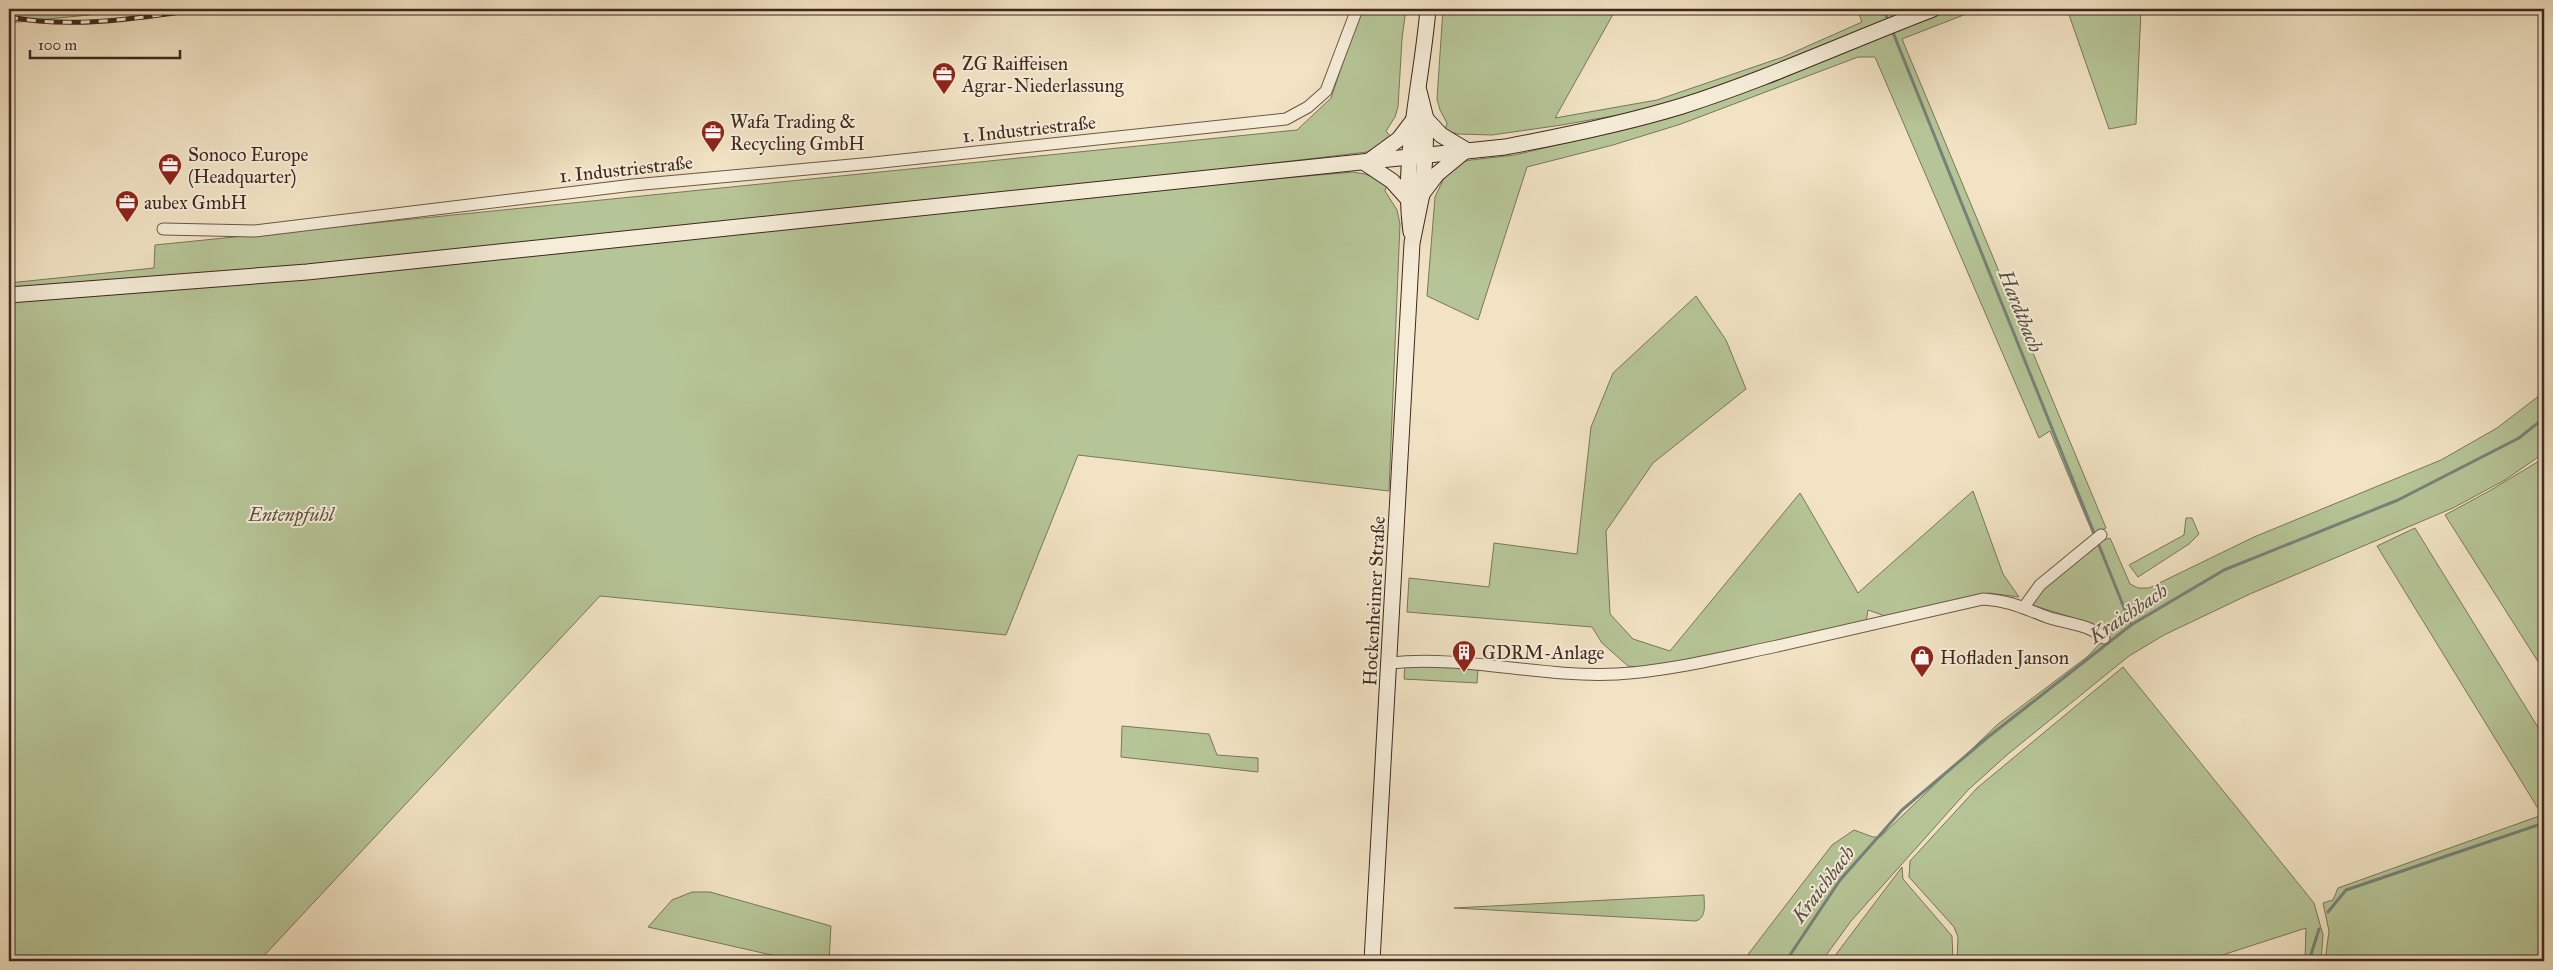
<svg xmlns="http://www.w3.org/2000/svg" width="2553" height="970" font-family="'IM FELL Great Primer',serif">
<rect width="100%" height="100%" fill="#f1e3c4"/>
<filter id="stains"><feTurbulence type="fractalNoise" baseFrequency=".004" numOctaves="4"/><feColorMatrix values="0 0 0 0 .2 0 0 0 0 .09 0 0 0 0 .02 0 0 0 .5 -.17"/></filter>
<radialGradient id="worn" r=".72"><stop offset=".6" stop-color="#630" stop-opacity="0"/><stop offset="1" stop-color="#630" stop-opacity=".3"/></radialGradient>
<g fill="#b6c597" stroke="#7a765a">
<path d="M9 9H148L9 23Z"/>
<path d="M1361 9H1406L1402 39 1398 107 1395 117 1386 131 1392 138 1367 152 1249 166 1251 181 1353 172 1365 174 1387 183 1385 191 1397 210 1400 224 1389 491 1078 455 1006 635 600 596 259 961H9V283L154 268 155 245 1297 130 1331 98Z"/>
<path d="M1443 9H1616L1555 118 1657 100 1783 57 1862 22 1857 9H1917L1699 95 1629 113 1562 125 1492 135 1458 134 1445 131 1447 123 1440 110 1437 99Z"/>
<path d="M1950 9H1979L1902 39 2106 528 2093 534 2050 431 2039 438 1875 57H1858L1681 124 1613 145 1527 167 1478 320 1427 296 1435 197 1443 180 1441 175 1461 162 1471 160 1515 155 1657 121 1774 82 1867 41Z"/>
<path d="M2067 9H2141L2136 124 2109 129Z"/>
<path d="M1696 296 1726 340 1746 389 1653 463 1606 531 1610 614 1633 639 1670 651 1800 493 1858 593 1973 491 2003 574 2019 597 1989 593 1888 617 1868 610 1866 622 1648 668 1628 666 1602 643 1592 627 1407 612 1409 578 1489 587 1494 543 1577 554 1591 427 1613 373Z"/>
<path d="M2544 392V453L2505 480 2453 508 2250 594 2164 635 2129 656 2008 754 1968 790 1851 921 1822 961H1743L1832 845 1854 830 1873 837H1880L1998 724 2087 657 2107 636 2109 632 2090 623 2032 605 2042 588 2087 546 2110 538 2130 584 2138 588H2149L2254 537 2441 460 2497 428Z"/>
<path d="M2544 458V671L2445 515 2491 490Z"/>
<path d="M2186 518H2192L2199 534 2189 544 2138 577 2129 565 2184 535Z"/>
<path d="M2415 528 2544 737V961H2325L2329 931 2323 903 2333 900 2338 888 2542 815 2377 546Z"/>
<path d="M1405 663 1478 669 1477 683 1404 679Z"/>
<path d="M2123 667 2314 903 2323 935 2321 961H2305L2306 928 2204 961H1957L1958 937 1954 927 1909 877 1910 861 1977 788Z"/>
<path d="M1122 726 1209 734 1217 755 1258 758V772L1121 757Z"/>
<path d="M1902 867 1903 879 1952 936 1953 961H1831Z"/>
<path d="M692 892H710L831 926 829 961H798L648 927 672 900Z"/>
<path d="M1704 895C1704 905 1707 917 1696 921L1454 908Z"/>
</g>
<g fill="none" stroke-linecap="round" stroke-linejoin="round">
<g stroke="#768279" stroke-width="3">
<path d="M1883 9 1889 22"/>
<path d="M1892 30 2131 625"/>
<path d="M2328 912 2346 890 2544 823"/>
<path d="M1786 961 1840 880 1902 810 1988 737 2131 625 2224 570 2398 500 2519 438 2544 418"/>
<path d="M2309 961 2319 929"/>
</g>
<g stroke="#6c5648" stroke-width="13">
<g id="street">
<path d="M163 229 255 231 633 185 873 163 1286 119 1308 107 1326 91 1357 9"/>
<path d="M2024 607 2040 585 2101 535"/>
<path d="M1390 663C1465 655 1541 678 1617 674 1669 671 1721 658 1773 647 1843 631 1913 615 1983 599 2013 601 2024 609 2050 618 2070 624 2088 624 2104 638"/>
</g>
</g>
<g stroke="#3f271e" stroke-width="17">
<g id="secondary">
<path d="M1426 119 1441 135 1466 150"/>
<path d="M1369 161 1399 139 1415 118"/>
<path d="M1365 163 1392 181 1408 199"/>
<path d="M1422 194 1437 174 1465 151"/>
<path d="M1411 232C1401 158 1422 82 1428 9"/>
<path d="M9 295 307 272 1505 147C1564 136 1623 124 1682 106 1767 79 1849 41 1933 9"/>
<path d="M1372 961 1412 243 1422 194 1425 156 1426 119 1419 91"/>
</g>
</g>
<use href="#street" stroke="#f6edd9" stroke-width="11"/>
<use href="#secondary" stroke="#f6edd9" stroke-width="15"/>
<g stroke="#3f271e" stroke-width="5">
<path id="rail" d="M9 17C74 29 138 18 202 9"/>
</g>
<use href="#rail" stroke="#f6edd9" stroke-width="3" stroke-dasharray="9" stroke-linecap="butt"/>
</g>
<defs>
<g id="office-pin" transform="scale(1.25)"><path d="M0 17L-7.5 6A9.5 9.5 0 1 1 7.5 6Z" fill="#8f2418" stroke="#f6edd9"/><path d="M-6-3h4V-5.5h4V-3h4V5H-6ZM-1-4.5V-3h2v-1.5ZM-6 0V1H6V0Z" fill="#fff"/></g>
<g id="building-pin" transform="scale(1.25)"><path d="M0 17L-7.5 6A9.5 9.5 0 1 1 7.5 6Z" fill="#8f2418" stroke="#f6edd9"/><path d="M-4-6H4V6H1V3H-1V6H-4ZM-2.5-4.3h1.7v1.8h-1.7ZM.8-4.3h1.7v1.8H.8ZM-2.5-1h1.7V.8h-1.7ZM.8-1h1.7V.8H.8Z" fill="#fff"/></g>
<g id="shop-pin" transform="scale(1.25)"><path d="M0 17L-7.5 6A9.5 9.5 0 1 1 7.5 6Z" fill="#8f2418" stroke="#f6edd9"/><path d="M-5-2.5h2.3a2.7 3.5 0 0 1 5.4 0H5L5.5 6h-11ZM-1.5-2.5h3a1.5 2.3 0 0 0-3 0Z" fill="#fff"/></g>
</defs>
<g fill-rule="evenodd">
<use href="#office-pin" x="944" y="74"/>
<use href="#office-pin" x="713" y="132"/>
<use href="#office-pin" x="170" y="165"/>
<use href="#office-pin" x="127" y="202"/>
<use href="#building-pin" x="1464" y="652"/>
<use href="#shop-pin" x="1922" y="657"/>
</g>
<g text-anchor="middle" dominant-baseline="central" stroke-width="4" stroke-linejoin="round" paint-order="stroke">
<g font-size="19" fill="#3f271e" stroke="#f6edd9" text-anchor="start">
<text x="962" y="63">ZG Raiffeisen<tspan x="962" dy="22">Agrar-Niederlassung</tspan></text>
<text x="730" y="121">Wafa Trading &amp;<tspan x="730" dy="22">Recycling GmbH</tspan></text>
<text x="188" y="154">Sonoco Europe<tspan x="188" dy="22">(Headquarter)</tspan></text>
<text x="144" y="202">aubex GmbH</text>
<text x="1482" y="652">GDRM-Anlage</text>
<text x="1940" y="657">Hofladen Janson</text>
</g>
<g font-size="19" fill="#3f271e" stroke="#f6edd9">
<text transform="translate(1029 129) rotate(-6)">1. Industriestraße</text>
<text transform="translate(626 169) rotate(-6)">1. Industriestraße</text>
<text transform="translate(1374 601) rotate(-87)">Hockenheimer Straße</text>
</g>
<g font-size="19" font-style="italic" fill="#5d4e3c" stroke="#f6edd9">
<text x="291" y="514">Entenpfuhl</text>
</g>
<g font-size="20" font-style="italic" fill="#564d44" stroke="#f6edd9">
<text transform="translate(2021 311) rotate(68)">Hardtbach</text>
<text transform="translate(2128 613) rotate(-34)">Kraichbach</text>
<text transform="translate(1823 884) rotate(-53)">Kraichbach</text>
</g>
</g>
<rect width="2553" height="970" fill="none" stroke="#f1e3c4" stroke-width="30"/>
<rect x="10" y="10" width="2533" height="950" fill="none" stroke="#3f271e" stroke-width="2.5"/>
<rect x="15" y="15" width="2523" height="940" fill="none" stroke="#3f271e"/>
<path d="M30 50v8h150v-8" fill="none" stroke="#3f271e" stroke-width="2.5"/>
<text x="38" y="50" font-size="15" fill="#3f271e" stroke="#f6edd9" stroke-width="4" paint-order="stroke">100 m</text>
<rect width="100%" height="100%" filter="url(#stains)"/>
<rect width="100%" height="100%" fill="url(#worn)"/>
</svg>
